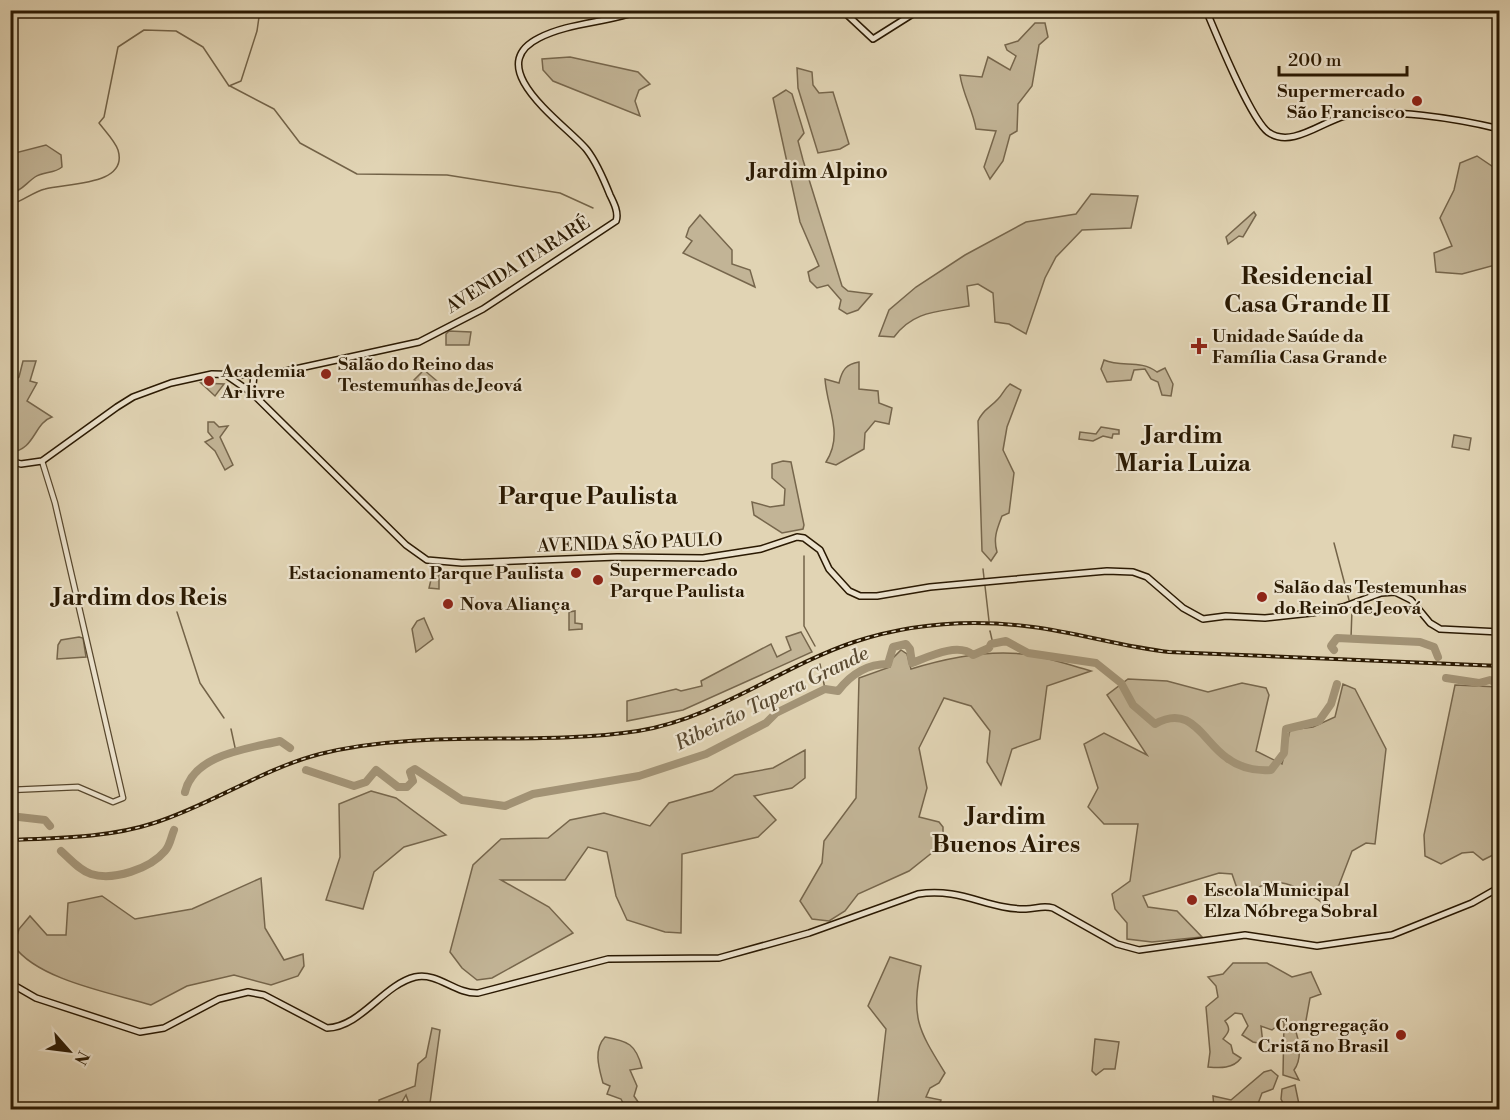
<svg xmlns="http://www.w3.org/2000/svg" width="1510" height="1120" font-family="'Libre Bodoni',serif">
<rect width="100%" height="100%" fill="#e1d4b4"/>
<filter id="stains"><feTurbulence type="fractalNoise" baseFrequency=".00333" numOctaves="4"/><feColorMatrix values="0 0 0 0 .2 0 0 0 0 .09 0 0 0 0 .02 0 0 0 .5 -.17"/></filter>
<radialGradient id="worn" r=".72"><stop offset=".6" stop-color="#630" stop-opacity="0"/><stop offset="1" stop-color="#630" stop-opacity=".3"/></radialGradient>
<g fill="#c2b496" stroke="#76664c" stroke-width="1.5">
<path d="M1035 23H1045L1048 37 1039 45 1032 86 1018 104 1017 131 1010 135 1003 161 990 179 984 167 996 131 976 129C973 110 963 95 960 75L982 77 988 57 1010 70 1016 56 1007 50 1005 45 1018 41Z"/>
<path d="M570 57 638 72 650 84 639 90 635 101 640 116 553 81 543 70 542 59Z"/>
<path d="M797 68 812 72 813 85 819 93 833 92 849 144 840 149 818 153 798 88Z"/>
<path d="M786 90 792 94 804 133 798 141 803 160 842 286 848 291 872 294 858 310 847 314 839 309 841 300 828 285 817 288 810 281 808 272 819 266 800 222 773 98Z"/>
<path d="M46 145 61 155 62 167C54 174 44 171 35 177 26 183 22 191 11 193V154Z"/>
<path d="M1477 156 1499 171V264L1462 274 1436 272 1434 253 1452 246 1440 218 1454 190 1460 163Z"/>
<path d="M1091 194 1138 196 1131 228 1082 230 1056 257 1045 278 1026 334 1009 324 995 322 993 293 978 284 967 286 969 306C939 312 914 310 894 337L879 336 889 310 916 287 965 255 1026 222 1076 214Z"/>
<path d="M1254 212 1256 215 1243 237 1239 236 1228 244 1226 237Z"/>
<path d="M700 215 732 250V264L750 270 755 287 683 253 692 241 686 237 689 228Z"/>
<path d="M449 331 471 332 469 345H446V334Z"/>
<path d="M1104 360C1122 368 1140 359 1157 372L1165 368 1173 384 1171 396 1162 395 1158 382 1151 379 1145 369 1134 370 1131 380 1107 382 1101 369Z"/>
<path d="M23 361H36L30 381 37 383 27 401 52 417C34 423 35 450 11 452V383L19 377Z"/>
<path d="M859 362V389L878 391 879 403 892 408 889 424 875 421 865 433 864 449 836 465 826 462C844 434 827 409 825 379L839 383C842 370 846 364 859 362Z"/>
<path d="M424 370 437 381 427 391 414 380Z"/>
<path d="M201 383 224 384 215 396Z"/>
<path d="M1010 384 1021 390 1007 427 1003 450 1014 473 1009 513 1002 516C997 529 993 538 997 552L991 561 982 551 978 421C983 409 990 408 998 399 1003 394 1004 389 1010 384Z"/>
<path d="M208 422H214L219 427 228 426 220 437 233 465 225 470 215 451 205 442 213 438 208 432Z"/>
<path d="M1101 427 1119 430V434H1113L1112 438 1103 436 1093 441 1079 439 1080 432 1096 434Z"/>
<path d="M1454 435 1471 438 1469 450 1452 447Z"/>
<path d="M783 461 791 462 804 525 803 529 782 533 754 515 752 502 770 507 784 505 785 489 772 478V464Z"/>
<path d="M434 567 439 568V589L429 588Z"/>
<path d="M575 611V623L582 624V629L569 630V612Z"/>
<path d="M424 618 433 639 416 652 412 629 417 621Z"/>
<path d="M801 632 812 652 683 710 627 721V701L676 689 681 691 702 686 701 681 771 644 777 657 791 650 786 637Z"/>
<path d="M79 637 83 638 86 657 57 659 58 645 61 640Z"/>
<path d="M901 650 907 654 911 669C947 658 985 650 1022 654 1045 656 1069 665 1091 671L1047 686 1040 739 1012 749 1001 785 987 762 990 731 971 706 944 698 919 748 927 788 919 817 939 822 943 827V844L909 871 858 894 845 911 829 921 812 919 800 901 822 863 824 841 856 798 859 678 890 667 892 659Z"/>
<path d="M1128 679 1167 681 1208 692 1242 683 1266 688 1269 695 1256 751 1282 764 1290 730 1313 727 1335 717 1343 684 1355 689 1386 749 1375 844 1366 843 1352 851 1339 885 1324 904C1308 892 1281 875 1261 886 1254 890 1249 894 1240 897L1232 874 1219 873 1143 896 1148 907 1177 911 1202 937 1152 942 1127 939V923L1115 909 1112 894 1130 881 1138 824H1104L1088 807 1098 788 1084 744 1104 733 1147 755 1107 695Z"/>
<path d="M1455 685 1499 687V852L1483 860 1473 852 1462 853 1441 864 1425 856 1424 835Z"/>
<path d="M805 750V778L792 788 754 796 776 820 758 837 682 854 681 933 665 932 627 920 616 896 607 852 588 847 565 880H501L549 907 573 933 492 978 477 980 462 968 450 952 473 865 501 839 548 838 570 820 604 813 650 826 669 803 712 791 735 775 773 768Z"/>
<path d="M371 791 396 798 446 835 404 847 374 872 363 909 326 900 340 857 339 804Z"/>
<path d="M261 878 265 928 284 960 303 954 304 966 298 976 271 985 234 975 187 986 151 1005C112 993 38 980 14 946L19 929 30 916 47 935H66L68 903 102 896 135 919 192 909Z"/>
<path d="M890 957 921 966C911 1019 918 1029 945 1073L939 1083 930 1088 926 1097 941 1100 938 1109 900 1106 899 1109H877L886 1029 868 1006Z"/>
<path d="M1233 963H1267L1292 977 1311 972 1321 994 1310 998 1305 1026 1296 1032C1300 1045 1302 1059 1294 1070L1299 1080 1283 1075 1284 1020 1272 1030 1261 1026 1263 1044 1253 1042 1242 1035 1248 1026 1242 1014 1235 1013 1225 1021C1231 1029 1229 1032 1223 1039L1231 1045 1233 1053 1241 1058C1233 1069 1220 1068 1208 1067L1210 1052 1206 1007 1218 997 1216 986 1208 977 1223 974Z"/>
<path d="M432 1028 440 1030 430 1103 427 1109H411L406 1095 398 1109H379V1100L415 1086 418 1064 426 1057Z"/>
<path d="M605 1037C628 1041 636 1044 642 1068L630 1070 637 1086 634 1096 643 1109H626L621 1099 607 1094 610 1086 603 1083C599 1068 593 1050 605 1037Z"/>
<path d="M1095 1039 1119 1042 1115 1069H1104L1096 1075 1092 1071Z"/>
<path d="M1271 1070 1278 1076 1273 1089 1262 1093 1256 1109H1214L1213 1096 1231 1100 1264 1072Z"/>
<path d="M1295 1085 1300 1109H1286L1281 1099 1282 1089Z"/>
</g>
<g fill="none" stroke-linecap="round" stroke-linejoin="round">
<g stroke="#736348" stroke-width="1.5">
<path d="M230 86 274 109 300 143 357 174 447 175 560 193 593 208"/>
<path d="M10 205C23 201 33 192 45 189 66 183 129 186 118 150 115 141 105 131 99 123L104 117 118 47 144 30 176 31 203 47 229 86 241 81 257 31 260 10"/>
<path d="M1334 543 1349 600"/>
<path d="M804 556V626L815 646"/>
<path d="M983 569 984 578"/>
<path d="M985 586 989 621"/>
<path d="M177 612 200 683 224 718"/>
<path d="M990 631 993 644"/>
<path d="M1351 638 1352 609"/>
<path d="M820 664 825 689"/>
<path d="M231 729 236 752"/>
</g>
<g stroke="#a39477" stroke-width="8">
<path d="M1334 650 1331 646 1337 638 1420 642 1434 647 1438 657"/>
<path d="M1446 678 1479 683 1490 680 1500 685"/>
<path d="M306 770 354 786 366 782 376 770 398 787H407L413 781 410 772 415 769 462 800 505 806 533 794 639 776 706 754 766 723 776 713 825 689 838 691C851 674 867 664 888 664L893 647 906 644 910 649 912 663C928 657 958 642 973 655L989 648 991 644 1006 641 1028 653 1096 663 1121 683 1133 705 1155 724C1192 703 1203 742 1227 758 1240 768 1256 771 1271 770L1284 753 1286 729 1319 721 1331 704 1337 684"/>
<path d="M185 792C194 754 247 749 280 741L290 748"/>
<path d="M10 816 45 820 50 826"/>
<path d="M61 851C70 859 79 870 91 874 113 881 150 869 165 851 170 846 171 837 174 830"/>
</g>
<g stroke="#58482e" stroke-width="7">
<path id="tertiary" d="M10 790 78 787 113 802 123 798 55 503 42 461"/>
</g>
<g stroke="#2a1902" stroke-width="8">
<g id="secondary">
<path d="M842 10 873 39 919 10"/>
<path d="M1206 10C1217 36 1250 118 1268 132 1291 149 1323 121 1345 116 1387 107 1459 119 1500 129"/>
<path d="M226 375 252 393 406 545 427 560 462 563 617 557 703 558 761 549 797 537 804 538 820 550 829 569 849 591 860 596H877L930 587 1006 580 1107 571 1133 572 1147 577 1183 608 1203 619 1226 616 1265 618 1311 613 1343 607 1381 593 1395 592 1411 600 1430 623 1440 629 1500 632"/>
<path d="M252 393 254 375"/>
<path d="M10 461 21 464 42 461 117 407 133 397 171 383 212 374 254 375 286 371 419 342 483 309 616 221C619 213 614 203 610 195 604 180 597 163 587 150 568 126 479 68 539 38 570 22 608 23 641 10"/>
<path d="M10 983 36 998 140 1032 164 1028 219 999 248 992 264 995 327 1028C361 1027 383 985 415 977 438 972 455 994 478 993L608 959 719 958 809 933 918 894C961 887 989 910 1026 909 1036 909 1042 905 1053 908L1117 944 1139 950 1245 935 1317 946 1392 935 1472 903 1500 887"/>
</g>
</g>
<use href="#tertiary" stroke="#ece3ce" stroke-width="4.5"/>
<use href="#secondary" stroke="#ece3ce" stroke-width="5"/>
<g stroke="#2a1902" stroke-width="4">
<path id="rail" d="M10 840C58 838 108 838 154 823 211 805 262 769 320 754 424 728 533 747 638 731 717 718 780 667 854 642 912 623 973 619 1033 627 1079 633 1123 647 1169 652L1500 666"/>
</g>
<use href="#rail" stroke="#ece3ce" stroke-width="1.5" stroke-dasharray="4.5" stroke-linecap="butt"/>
</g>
<g fill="#8f2418" stroke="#ece3ce" stroke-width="2">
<circle cx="1417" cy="101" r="6"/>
<path d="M1196 337h6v6h6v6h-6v6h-6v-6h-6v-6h6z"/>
<circle cx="326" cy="374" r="6"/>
<circle cx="209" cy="381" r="6"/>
<circle cx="576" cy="573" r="6"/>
<circle cx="598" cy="580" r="6"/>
<circle cx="1262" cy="597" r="6"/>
<circle cx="448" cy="604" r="6"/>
<circle cx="1192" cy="900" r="6"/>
<circle cx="1401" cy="1035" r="6"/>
</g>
<g text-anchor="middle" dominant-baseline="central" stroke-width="4.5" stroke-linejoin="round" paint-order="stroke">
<g font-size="18" font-weight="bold" fill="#2a1902" stroke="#ece3ce" text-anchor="start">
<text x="1405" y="91" text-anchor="end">Supermercado<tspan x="1405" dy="21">São Francisco</tspan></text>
<text x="1212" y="336">Unidade Saúde da<tspan x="1212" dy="21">Família Casa Grande</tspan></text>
<text x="338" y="364">Salão do Reino das<tspan x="338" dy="21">Testemunhas de Jeová</tspan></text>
<text x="221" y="371">Academia<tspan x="221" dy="21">Ar livre</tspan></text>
<text x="610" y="570">Supermercado<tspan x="610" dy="21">Parque Paulista</tspan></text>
<text x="564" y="573" text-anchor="end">Estacionamento Parque Paulista</text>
<text x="1274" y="587">Salão das Testemunhas<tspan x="1274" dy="21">do Reino de Jeová</tspan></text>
<text x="460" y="604">Nova Aliança</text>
<text x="1204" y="890">Escola Municipal<tspan x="1204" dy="21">Elza Nóbrega Sobral</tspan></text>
<text x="1389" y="1025" text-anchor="end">Congregação<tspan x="1389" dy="21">Cristã no Brasil</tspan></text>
</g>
<g font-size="18" fill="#2a1902" stroke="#ece3ce">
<text transform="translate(518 265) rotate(-32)">AVENIDA ITARARÉ</text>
<text transform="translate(630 543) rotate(-2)">AVENIDA SÃO PAULO</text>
</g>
<g font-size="20" font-style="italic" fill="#5a4a31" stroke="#ece3ce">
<text transform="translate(772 699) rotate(-26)">Ribeirão Tapera Grande</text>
</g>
<g font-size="21" font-weight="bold" fill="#2a1902" stroke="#ece3ce">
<text x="818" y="172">Jardim Alpino</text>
</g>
<g font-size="24" font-weight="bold" fill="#2a1902" stroke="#ece3ce">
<text x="1307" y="277">Residencial<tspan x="1307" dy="28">Casa Grande II</tspan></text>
<text x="1183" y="436">Jardim<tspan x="1183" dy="28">Maria Luiza</tspan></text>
<text x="588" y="497">Parque Paulista</text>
<text x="140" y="598">Jardim dos Reis</text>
<text x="1006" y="817">Jardim<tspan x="1006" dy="28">Buenos Aires</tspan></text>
</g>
</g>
<rect width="1510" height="1120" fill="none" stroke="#e1d4b4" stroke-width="36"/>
<rect x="12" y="12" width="1486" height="1096" fill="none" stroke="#2a1902" stroke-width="3"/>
<rect x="18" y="18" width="1474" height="1084" fill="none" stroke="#2a1902" stroke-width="1.5"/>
<g transform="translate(69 1051) rotate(118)" stroke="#ece3ce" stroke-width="4.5" paint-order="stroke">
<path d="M0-4.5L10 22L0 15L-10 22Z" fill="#2a1902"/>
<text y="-9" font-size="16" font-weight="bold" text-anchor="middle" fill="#2a1902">N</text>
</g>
<path d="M1279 66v9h128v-9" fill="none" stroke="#2a1902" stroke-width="3"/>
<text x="1288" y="66" font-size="18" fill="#2a1902" stroke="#ece3ce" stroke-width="4.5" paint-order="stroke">200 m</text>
<rect width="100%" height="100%" filter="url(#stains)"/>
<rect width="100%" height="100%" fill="url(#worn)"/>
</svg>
